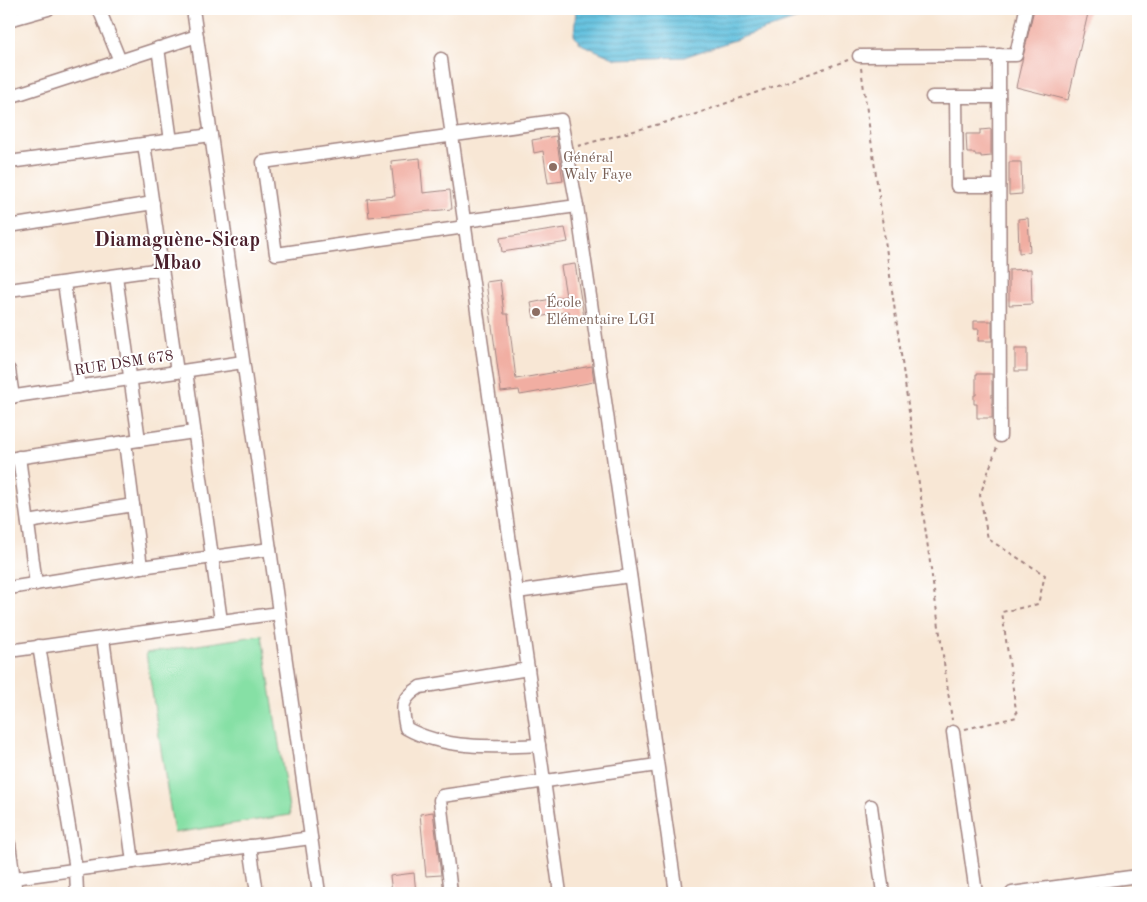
<svg xmlns="http://www.w3.org/2000/svg" width="1147" height="902" font-family="'Old Standard TT',serif">
<defs>
<pattern id="water-rules" width="6" height="5" patternUnits="userSpaceOnUse" patternTransform="scale(1.25)"><rect width="6" height="5" fill="#60c0de"/><path d="M0 2.5h6" fill="none" stroke="#519bb4"/></pattern>
</defs>
<rect width="100%" height="100%" fill="#fff"/>
<filter id="ink" filterUnits="userSpaceOnUse"><feTurbulence type="fractalNoise" baseFrequency=".02" numOctaves="2"/><feDisplacementMap in="SourceGraphic" scale="10" xChannelSelector="R" yChannelSelector="G"/><feConvolveMatrix kernelMatrix="1 2 1 2 8 2 1 2 1" color-interpolation-filters="sRGB"/></filter>
<filter id="wash" filterUnits="userSpaceOnUse"><feTurbulence type="fractalNoise" baseFrequency=".0096" numOctaves="4" result="noise"/><feDisplacementMap in="SourceGraphic" scale="20" xChannelSelector="R" yChannelSelector="G"/><feGaussianBlur stdDeviation="1.12" result="paint"/><feColorMatrix in="noise" values="0 0 0 0 0 0 0 0 0 0 0 0 0 0 0 0 0 1.4 0 .05"/><feComposite in="paint" operator="in"/></filter>
<g filter="url(#wash)">
<rect width="100%" height="100%" fill="#f8e7d5"/>
<path fill="#86e0a5" stroke="#688068" d="M262 635 290 815 174 833 146 653Z"/>
<path fill="url(#water-rules)" stroke="#557084" d="M576 9H827L684 57 616 59 583 45 578 41 574 35Z"/>
<g id="blocks">
<g fill="#f1aea2">
<path d="M1034 9H1089L1068 100 1016 87Z"/>
<path d="M991 129V156L981 157V155H975V153H967L966 134H980V130Z"/>
<path d="M556 136 563 181 548 183 543 151 534 153 532 140Z"/>
<path d="M420 158 423 193 450 190 452 209 369 217 367 199 395 196 391 161Z"/>
<path d="M1009 162H1021L1022 194 1009 195Z"/>
<path d="M1028 218 1030 252 1019 253 1018 219Z"/>
<path d="M565 228 568 242 502 252 500 238Z"/>
<path d="M575 264 584 317 570 320 569 311 534 318 531 303 566 296 561 266Z"/>
<path d="M1031 269 1032 304 1009 305V270Z"/>
<path d="M500 280 504 314H508L516 379 592 366 594 382 520 395 519 390 501 392 486 282Z"/>
<path d="M974 321H992V341H978L979 329H974Z"/>
<rect x="1015" y="349" width="12" height="22"/>
<path d="M976 374H992V418H977V404H974V395H976Z"/>
<path d="M433 812 441 875 426 876 420 814Z"/>
<path d="M414 873 416 893H392L390 876Z"/>
</g>
</g>
</g>
<g filter="url(#ink)">
<use href="#blocks" fill-opacity="0" stroke="#a18380" stroke-width="1"/>
<g fill="none" stroke-linecap="round" stroke-linejoin="round">
<g stroke="#a18380" stroke-width="15">
<g id="minor">
<path d="M99 9 120 61"/>
<path d="M193 9 319 893"/>
<path d="M9 20 48 9"/>
<path d="M158 48 171 141"/>
<path d="M999 55 1000 436"/>
<path d="M859 56 1016 55 1026 9"/>
<path d="M441 59 560 893"/>
<path d="M9 97 197 36"/>
<path d="M932 97H999"/>
<path d="M956 97 957 186H999"/>
<path d="M144 144 177 372"/>
<path d="M9 162 211 135"/>
<path d="M464 221 577 206"/>
<path d="M9 226 153 203"/>
<path d="M465 227 276 254 263 162 561 120 577 206 676 893"/>
<path d="M116 276 139 440"/>
<path d="M64 283 79 387"/>
<path d="M9 290 162 269"/>
<path d="M9 370 13 397"/>
<path d="M186 371 221 621"/>
<path d="M9 397 243 362"/>
<path d="M125 442 141 567"/>
<path d="M19 457 36 584"/>
<path d="M9 459 194 432"/>
<path d="M28 522 133 505"/>
<path d="M9 588 141 567 270 549"/>
<path d="M517 592 630 576"/>
<path d="M103 638 133 862"/>
<path d="M39 646 76 869 77 893"/>
<path d="M9 651 279 613"/>
<path d="M528 669 420 687C401 699 401 706 406 728 445 750 495 747 539 745"/>
<path d="M953 732 976 893"/>
<path d="M871 806 883 893"/>
<path d="M9 844 16 893"/>
<path d="M250 846 257 893"/>
<path d="M14 878 311 838"/>
<path d="M451 893 440 800 442 796 657 765"/>
<path d="M1012 893 1138 876"/>
</g>
</g>
<g stroke="#a18380" stroke-width="2" stroke-dasharray="4 4" stroke-linecap="butt">
<path d="M861 68 952 720"/>
<path d="M578 146 693 115 848 60"/>
<path d="M965 729 1017 717 1002 612 1038 604 1045 575 988 539 980 495 997 447"/>
</g>
<use href="#minor" stroke="#fff" stroke-width="12"/>
</g>
</g>
<g fill="#8d6e63" stroke="#fff" stroke-width="2">
<circle cx="553" cy="167" r="5"/>
<circle cx="536" cy="312" r="5"/>
</g>
<g text-anchor="middle" dominant-baseline="central" stroke-width="4" stroke-linejoin="round" paint-order="stroke">
<g font-size="15" fill="#785e54" stroke="#fff" text-anchor="start">
<text x="563" y="158">Général<tspan x="563" dy="17">Waly Faye</tspan></text>
<text x="546" y="303">École<tspan x="546" dy="17">Elémentaire LGI</tspan></text>
</g>
<g font-size="15" fill="#4a1f2b" stroke="#fff">
<text transform="translate(124 364) rotate(-9)">RUE DSM 678</text>
</g>
<g font-size="20" font-weight="bold" fill="#4a1f2b" stroke="#fff">
<text x="177" y="241">Diamaguène-Sicap<tspan x="177" dy="23">Mbao</tspan></text>
</g>
</g>
<rect width="1147" height="902" fill="none" stroke="#fff" stroke-width="30"/>
</svg>
